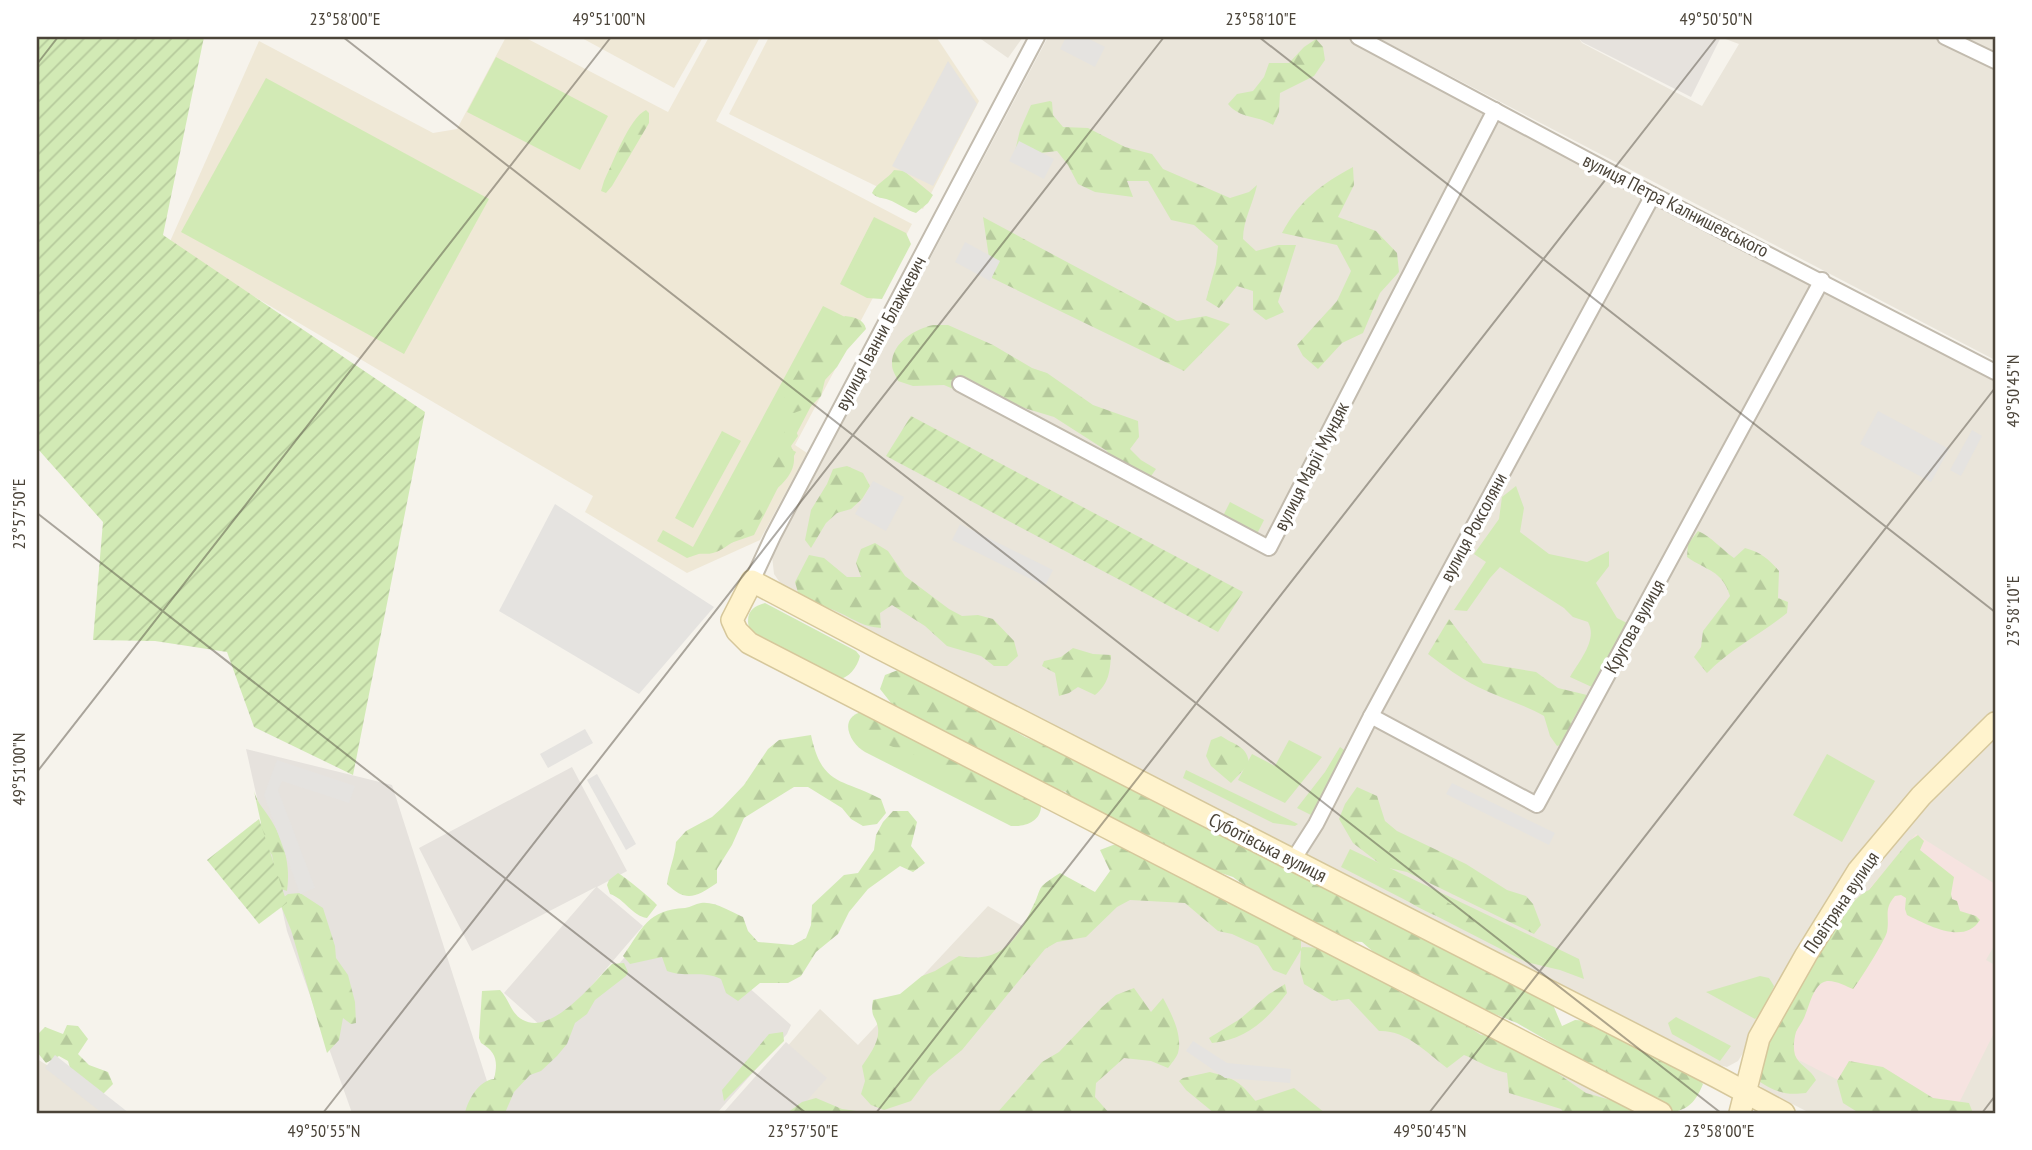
<svg xmlns="http://www.w3.org/2000/svg" width="2032" height="1150" font-family="'PT Sans Narrow',sans-serif">
<defs>
<pattern id="forest-firs" width="22" height="20" patternUnits="userSpaceOnUse" patternTransform="scale(1.75)"><rect width="22" height="20" fill="#d2eab5"/><path d="M5 1l3.5 6h-7zM16 11l3.5 6h-7z" fill="#b6ca9c"/></pattern>
<pattern id="garden-furrows" width="10" height="10" patternUnits="userSpaceOnUse" patternTransform="scale(1.75)"><rect width="10" height="10" fill="#d2eab5"/><path d="M-1 1l2-2M0 10L10 0M9 11l2-2" fill="none" stroke="#b6ca9c"/></pattern>
</defs>
<rect width="100%" height="100%" fill="#f6f3ec"/>
<g fill="#eae5da">
<path d="M978 37H1023L1008 58Z"/>
<path d="M1048 37H1345L1995 376V715L1911 796 1857 854 1769 1012 1738 1061 1727 1067 1719 1065 786 591 774 574 772 556Z"/>
<path d="M1376 37H1578L1582 43 1702 106 1739 44 1720 37H1995V360Z"/>
<path d="M1995 732V1113H1810L1765 1090 1757 1083 1844 906 1903 828Z"/>
<path d="M1133 850 1647 1113H729L820 1009 858 1045 988 906 1053 944Z"/>
<path d="M37 1059 63 1075 109 1113H37Z"/>
</g>
<g fill="#e6e2dd">
<path d="M1578 37H1721L1691 97 1582 42Z"/>
<path d="M246 749 392 785 494 1103 485 1113H352L287 931Z"/>
<path d="M572 767 627 871 597 887 643 926 550 1034 504 993 596 887 472 951 419 848Z"/>
<path d="M668 916 791 1025 787 1034 717 1113H490L643 936Z"/>
<path d="M786 1042 827 1078 796 1113H723Z"/>
</g>
<g fill="#efe8d6">
<path d="M506 37H524L668 112 709 37H760L716 121 912 224 795 445 807 453 760 540 687 573 585 512 593 496 168 246 259 41 433 133 457 129Z"/>
<path d="M580 37H703L674 88Z"/>
<path d="M769 37H936L939 41 979 101 923 209 729 114Z"/>
</g>
<path fill="#f6e3e0" d="M1916 834 1995 884V944L1986 960 1995 965V1031L1954 1113H1903L1777 1049 1864 895Z"/>
<g fill="#d2eab5">
<path d="M496 57 608 116 580 170 467 112Z"/>
<path d="M266 78 489 199 404 354 181 232Z"/>
<path d="M874 217 906 233 911 244 882 299 867 298 840 284Z"/>
<path d="M823 306 855 322 789 448 796 452 754 535 687 558 657 541 663 530 693 547Z"/>
<path d="M722 431 741 441 693 528 675 518Z"/>
<path d="M1516 486 1524 508 1520 532 1549 554 1587 562 1609 551V566L1596 583 1617 618 1629 624 1594 688 1570 677C1579 661 1598 640 1588 622L1573 617 1564 608 1500 567 1490 578 1467 611 1454 610 1486 562 1474 554 1499 519 1502 497Z"/>
<path d="M1230 502 1264 520 1257 534 1223 516Z"/>
<path d="M765 603 856 651 860 656C857 668 849 678 837 680 816 670 747 646 748 621 748 610 755 606 765 603Z"/>
<path d="M861 712 1041 804C1042 821 1026 827 1011 826L865 752C850 743 838 719 861 712Z"/>
<path d="M1289 740 1322 757 1285 803 1238 780 1252 754 1275 766Z"/>
<path d="M1340 747 1347 752 1311 815 1297 808 1325 772Z"/>
<path d="M1827 754 1875 781 1842 842 1793 815Z"/>
<path d="M1186 770 1298 824 1295 826 1273 823 1183 778Z"/>
<path d="M1350 849 1579 959 1584 979 1560 970 1526 962 1341 867Z"/>
<path d="M1760 976 1769 978 1774 986 1764 1011 1755 1019 1706 992Z"/>
<path d="M1676 1017 1731 1046 1720 1061 1672 1034 1668 1023Z"/>
<path d="M1294 1088 1325 1113H1261L1249 1103Z"/>
</g>
<g fill="url(#forest-firs)">
<path d="M1316 39 1323 47 1325 60 1314 76 1280 93 1279 112 1273 125C1257 115 1240 119 1228 104L1237 94 1253 91 1264 77 1269 63H1289L1304 47Z"/>
<path d="M1050 101 1052 102 1053 115 1063 127 1088 128 1125 147 1152 154 1163 169 1230 198 1249 192 1257 185C1253 204 1243 220 1243 239L1256 251 1278 245H1296L1278 302 1284 312 1266 320 1253 310V291L1237 286 1219 308 1206 300 1216 264 1218 246 1194 225 1171 220 1148 181H1127L1133 197 1095 192 1078 184 1068 165 1057 151 1025 155 1015 151 1020 130 1031 105Z"/>
<path d="M646 110 649 113V123L612 186 606 193 601 191 604 181C613 163 629 118 646 110Z"/>
<path d="M1353 167 1354 185 1338 217 1376 231 1397 253 1399 272 1380 293 1363 333 1342 343 1318 369 1303 356 1297 345 1337 301 1351 271 1337 245 1282 233C1299 201 1321 184 1353 167Z"/>
<path d="M894 170 904 171 933 195 928 203 916 213C906 210 898 203 889 200 881 197 878 199 872 193 876 183 888 179 894 170Z"/>
<path d="M983 217 1177 321 1206 316 1230 324 1184 371 992 278Z"/>
<path d="M845 316C854 317 864 319 866 329L847 350 837 367 825 380 821 396 810 407 794 413 786 412 783 403 787 390 810 351 822 336Z"/>
<path d="M933 325H948L993 345 1032 368 1047 373 1093 405 1138 421 1139 437 1130 449 1141 460 1156 469 1149 479 1118 475 1107 451 1054 417 975 393 958 391 944 385 913 386 898 381C896 376 892 370 892 365 891 343 915 329 933 325Z"/>
<path d="M788 428 796 431 798 436 791 446C800 465 788 480 774 491L769 487 776 442Z"/>
<path d="M847 466 863 473 870 486 862 499 851 509 837 513 826 523 811 548 805 540 811 510 827 484 833 469Z"/>
<path d="M768 505C759 524 750 531 733 542 719 551 714 556 697 553V545C711 538 726 538 739 531 751 524 754 508 768 505Z"/>
<path d="M1698 531C1712 537 1721 549 1734 558L1745 548C1760 552 1769 559 1779 571L1778 598 1788 602 1787 613C1761 634 1730 649 1707 673L1694 657 1701 647 1703 631 1730 596C1722 570 1707 571 1687 557L1688 544Z"/>
<path d="M875 543 888 551 905 576 949 609 962 616 978 615 993 619 1014 641 1018 656 1007 666H994L981 656 947 646 925 626 892 605 880 613 881 628C864 627 855 620 840 613 826 606 812 604 799 596L795 582 809 555 824 558 847 577H861L856 563 861 549Z"/>
<path d="M1449 619 1483 663 1536 672 1558 688 1587 695 1572 721 1564 744 1557 746 1550 736 1544 716C1523 704 1500 698 1478 687 1460 678 1444 666 1428 654Z"/>
<path d="M1073 648 1093 654 1111 655C1110 671 1109 684 1095 695L1078 687 1069 693 1059 696 1055 673 1042 666 1044 661 1061 657Z"/>
<path d="M898 670 912 675 949 696 1003 720 1013 730 1025 737 1065 753 1128 787 1154 797 1178 813 1205 822 1551 1000 1562 1026 1575 1020 1589 1021 1694 1073 1703 1084C1696 1100 1691 1108 1674 1112L1637 1089 1598 1070 1517 1023 1460 1000 1384 961 1362 942 1348 941 1269 903 1233 877 1206 868 1075 803 1066 792 1038 783 895 708 880 689 885 675Z"/>
<path d="M862 713 886 727 897 730 1040 799 1035 812H1021L1008 805 980 799 963 784 936 774 915 755 861 735 853 724Z"/>
<path d="M811 735C822 787 842 778 881 799L886 813 877 824 863 826 851 819 842 808 808 787H794L744 818 732 845 717 869V883C696 897 686 903 667 884 669 869 675 857 676 842L686 831 712 817 723 807 744 785 768 749 779 740Z"/>
<path d="M1221 736C1234 745 1248 746 1249 764L1231 783 1211 766 1206 756 1211 740Z"/>
<path d="M1357 787 1377 796 1385 821 1397 831 1466 864 1507 890 1526 896 1533 904 1541 925 1534 934 1407 872 1384 867 1353 843 1339 819 1345 804Z"/>
<path d="M254 791C258 805 264 808 271 820 284 841 291 866 287 891L278 888 272 855 260 837 261 823Z"/>
<path d="M893 811H908L917 822 911 846 925 863 913 872 900 866 868 889 849 912 838 934 816 952 801 976 788 983H760L738 1001 726 993 721 979C702 970 686 978 667 971L662 957 630 964 623 956C643 928 647 910 685 908 691 907 695 904 701 903 715 901 731 912 743 917L748 931 758 942 793 945 806 938 811 925 812 905 844 875 858 873 874 850 876 835 883 822Z"/>
<path d="M1918 835 1924 841 1920 850 1954 877 1951 894 1952 899 1957 901 1960 911 1976 916 1980 920C1964 946 1926 924 1907 915L1905 909 1906 898 1901 895 1895 896C1883 910 1890 916 1887 932 1885 940 1860 981 1853 989 1846 986 1835 980 1827 981 1813 983 1809 1008 1804 1018 1802 1023 1798 1027 1796 1032 1794 1039 1793 1048 1795 1055 1799 1066 1811 1069 1816 1080L1806 1093C1781 1096 1773 1090 1752 1077L1749 1055C1771 1021 1838 903 1869 890L1909 841Z"/>
<path d="M1127 843 1301 936V949L1302 947 1323 948 1377 975 1403 994 1432 1003 1481 1035 1499 1037 1524 1046 1557 1073 1586 1093 1614 1101 1642 1113H1564L1561 1109 1509 1093 1507 1073C1491 1070 1479 1061 1464 1055L1447 1068C1426 1052 1406 1030 1379 1031L1349 999 1332 1001 1304 984 1300 969 1301 950 1286 975 1273 970 1258 946 1232 934 1218 931 1185 903 1130 900 1117 907 1086 937 1057 942 1045 949 962 1050 929 1077 911 1101 884 1110 871 1105 861 1094 865 1081 862 1066C869 1055 880 1042 878 1028 876 1015 870 1019 873 1000L900 994 922 976 935 971 959 956C1001 964 1017 941 1033 906 1037 900 1038 891 1042 886 1047 881 1054 877 1060 873L1095 892 1110 871 1100 850 1113 845Z"/>
<path d="M618 873C625 877 652 899 657 905L647 918C632 916 625 899 610 894L607 885 609 880Z"/>
<path d="M1374 875C1407 879 1418 883 1445 901 1457 908 1469 910 1475 923 1443 927 1397 897 1374 875Z"/>
<path d="M300 893 323 908 335 946 336 958 348 975 355 1002 356 1023 351 1024 343 1018 339 1040 327 1053 291 930 279 901 288 894Z"/>
<path d="M624 963 628 972 626 976 595 1000 587 1014 575 1023 567 1044 557 1056 541 1071 530 1075 514 1092 505 1113H465C468 1100 479 1080 494 1079 498 1063 497 1052 481 1043L479 1038 482 991 500 990C509 999 511 1014 523 1020 553 1036 594 981 612 964Z"/>
<path d="M1285 984 1287 993C1266 1021 1247 1039 1212 1043L1209 1038 1240 1019 1269 994Z"/>
<path d="M1134 988 1151 1012 1163 998C1171 1013 1183 1035 1178 1053 1176 1058 1171 1064 1168 1068L1151 1061 1124 1058 1096 1083 1095 1097 1109 1113H997L1042 1062 1059 1052 1101 1008 1116 995Z"/>
<path d="M67 1025 78 1026 88 1039 78 1054 89 1065 108 1072 113 1084 101 1096 70 1068 68 1061 59 1056 46 1063 37 1052V1035L45 1027 63 1034Z"/>
<path d="M783 1032 784 1041 724 1101 722 1090 769 1034Z"/>
<path d="M1849 1061 1883 1067 1933 1098 1969 1103 1973 1113H1859L1843 1103 1837 1081Z"/>
<path d="M1210 1072C1221 1075 1233 1078 1242 1086 1252 1095 1258 1107 1271 1113H1214L1186 1090 1179 1081 1183 1078Z"/>
<path d="M816 1098 842 1109 870 1113H787L802 1102Z"/>
</g>
<g fill="url(#garden-furrows)">
<path d="M37 37H204L163 235 425 412 353 775 254 727 227 652 155 641 93 640 103 522 37 448Z"/>
<path d="M911 416 1243 592 1218 632 886 456Z"/>
<path d="M259 819 287 903 259 924 207 860Z"/>
</g>
<g fill="#e5e3e0">
<path d="M1066 37H1085L1105 47 1095 67 1060 49Z"/>
<path d="M948 61 977 104 933 186 892 166Z"/>
<path d="M1019 141 1054 159 1044 179 1009 161Z"/>
<path d="M965 242 1000 261 990 281 955 262Z"/>
<path d="M1878 411 1949 449 1931 482 1860 444Z"/>
<path d="M1972 430 1982 436 1961 476 1950 470Z"/>
<path d="M873 481 904 497 886 531 855 514Z"/>
<path d="M555 504 714 607 639 694 499 611Z"/>
<path d="M960 524 1053 570 1045 586 952 540Z"/>
<path d="M585 729 593 743 548 768 540 754Z"/>
<path d="M277 760 355 786 349 803 282 781 278 790 315 888 300 894 264 795Z"/>
<path d="M597 774 636 844 626 850 587 780Z"/>
<path d="M1452 783 1555 833 1549 845 1446 794Z"/>
<path d="M1193 1041 1227 1063 1291 1069 1290 1083 1225 1078 1186 1051Z"/>
<path d="M55 1055 129 1113H102L45 1068Z"/>
</g>
<g fill="none" stroke-linecap="round" stroke-linejoin="round">
<g stroke="#c2bbae" stroke-width="18">
<g id="street">
<path d="M1358 37 1653 195 1995 372"/>
<path d="M1945 37 1995 61"/>
<path d="M960 384 1269 548 1495 110"/>
<path d="M752 581 773 536 1037 37"/>
<path d="M1371 716 1537 805 1822 280"/>
<path d="M1293 860 1316 824 1371 716 1653 195"/>
</g>
</g>
<g stroke="#d6c79b" stroke-width="24">
<g id="secondary">
<path d="M1661 1113 749 643 737 631 732 620 752 581 877 647 1717 1077 1784 1113"/>
<path d="M1740 1113 1759 1038 1806 955 1858 871 1921 796 1995 723"/>
</g>
</g>
<use href="#street" stroke="#fff" stroke-width="14"/>
<use href="#secondary" stroke="#fff3cd" stroke-width="21"/>
</g>
<path fill="none" stroke="#4b4439" stroke-width="2" stroke-opacity="0.45" d="M343 37 1721 1113M1259 37 1995 612M37 64 58 37M37 513 806 1113M37 772 611 37M323 1113 1164 37M876 1113 1717 37M1429 1113 1995 388M1982 1113 1995 1096"/>
<g text-anchor="middle" dominant-baseline="central" stroke-width="7" stroke-linejoin="round" paint-order="stroke">
<g font-size="19" fill="#4b4439" stroke="#fff">
<text transform="translate(1676 205) rotate(27)">вулиця Петра Калнишевського</text>
<text transform="translate(880 333) rotate(-62)">вулиця Іванни Блажкевич</text>
<text transform="translate(1311 466) rotate(-63)">вулиця Марії Мундяк</text>
<text transform="translate(1473 527) rotate(-62)">вулиця Роксоляни</text>
<text transform="translate(1634 626) rotate(-61)">Кругова вулиця</text>
<text transform="translate(1268 847) rotate(27)">Суботівська вулиця</text>
<text transform="translate(1841 902) rotate(-56)">Повітряна вулиця</text>
</g>
</g>
<rect width="2032" height="1150" fill="none" stroke="#ffffff" stroke-width="77"/>
<rect x="38" y="38" width="1956" height="1074" fill="none" stroke="#4b4439" stroke-width="2.5"/>
<g font-size="18" text-anchor="middle" fill="#4b4439">
<text x="345" y="25">23°58'00"E</text>
<text x="609" y="25">49°51'00"N</text>
<text x="1261" y="25">23°58'10"E</text>
<text x="1716" y="25">49°50'50"N</text>
<text transform="translate(2013 391) rotate(-90)" y="6">49°50'45"N</text>
<text transform="translate(19 514) rotate(-90)" y="6">23°57'50"E</text>
<text transform="translate(2013 611) rotate(-90)" y="6">23°58'10"E</text>
<text transform="translate(19 769) rotate(-90)" y="6">49°51'00"N</text>
<text x="324" y="1137">49°50'55"N</text>
<text x="803" y="1137">23°57'50"E</text>
<text x="1430" y="1137">49°50'45"N</text>
<text x="1719" y="1137">23°58'00"E</text>
</g>
</svg>
